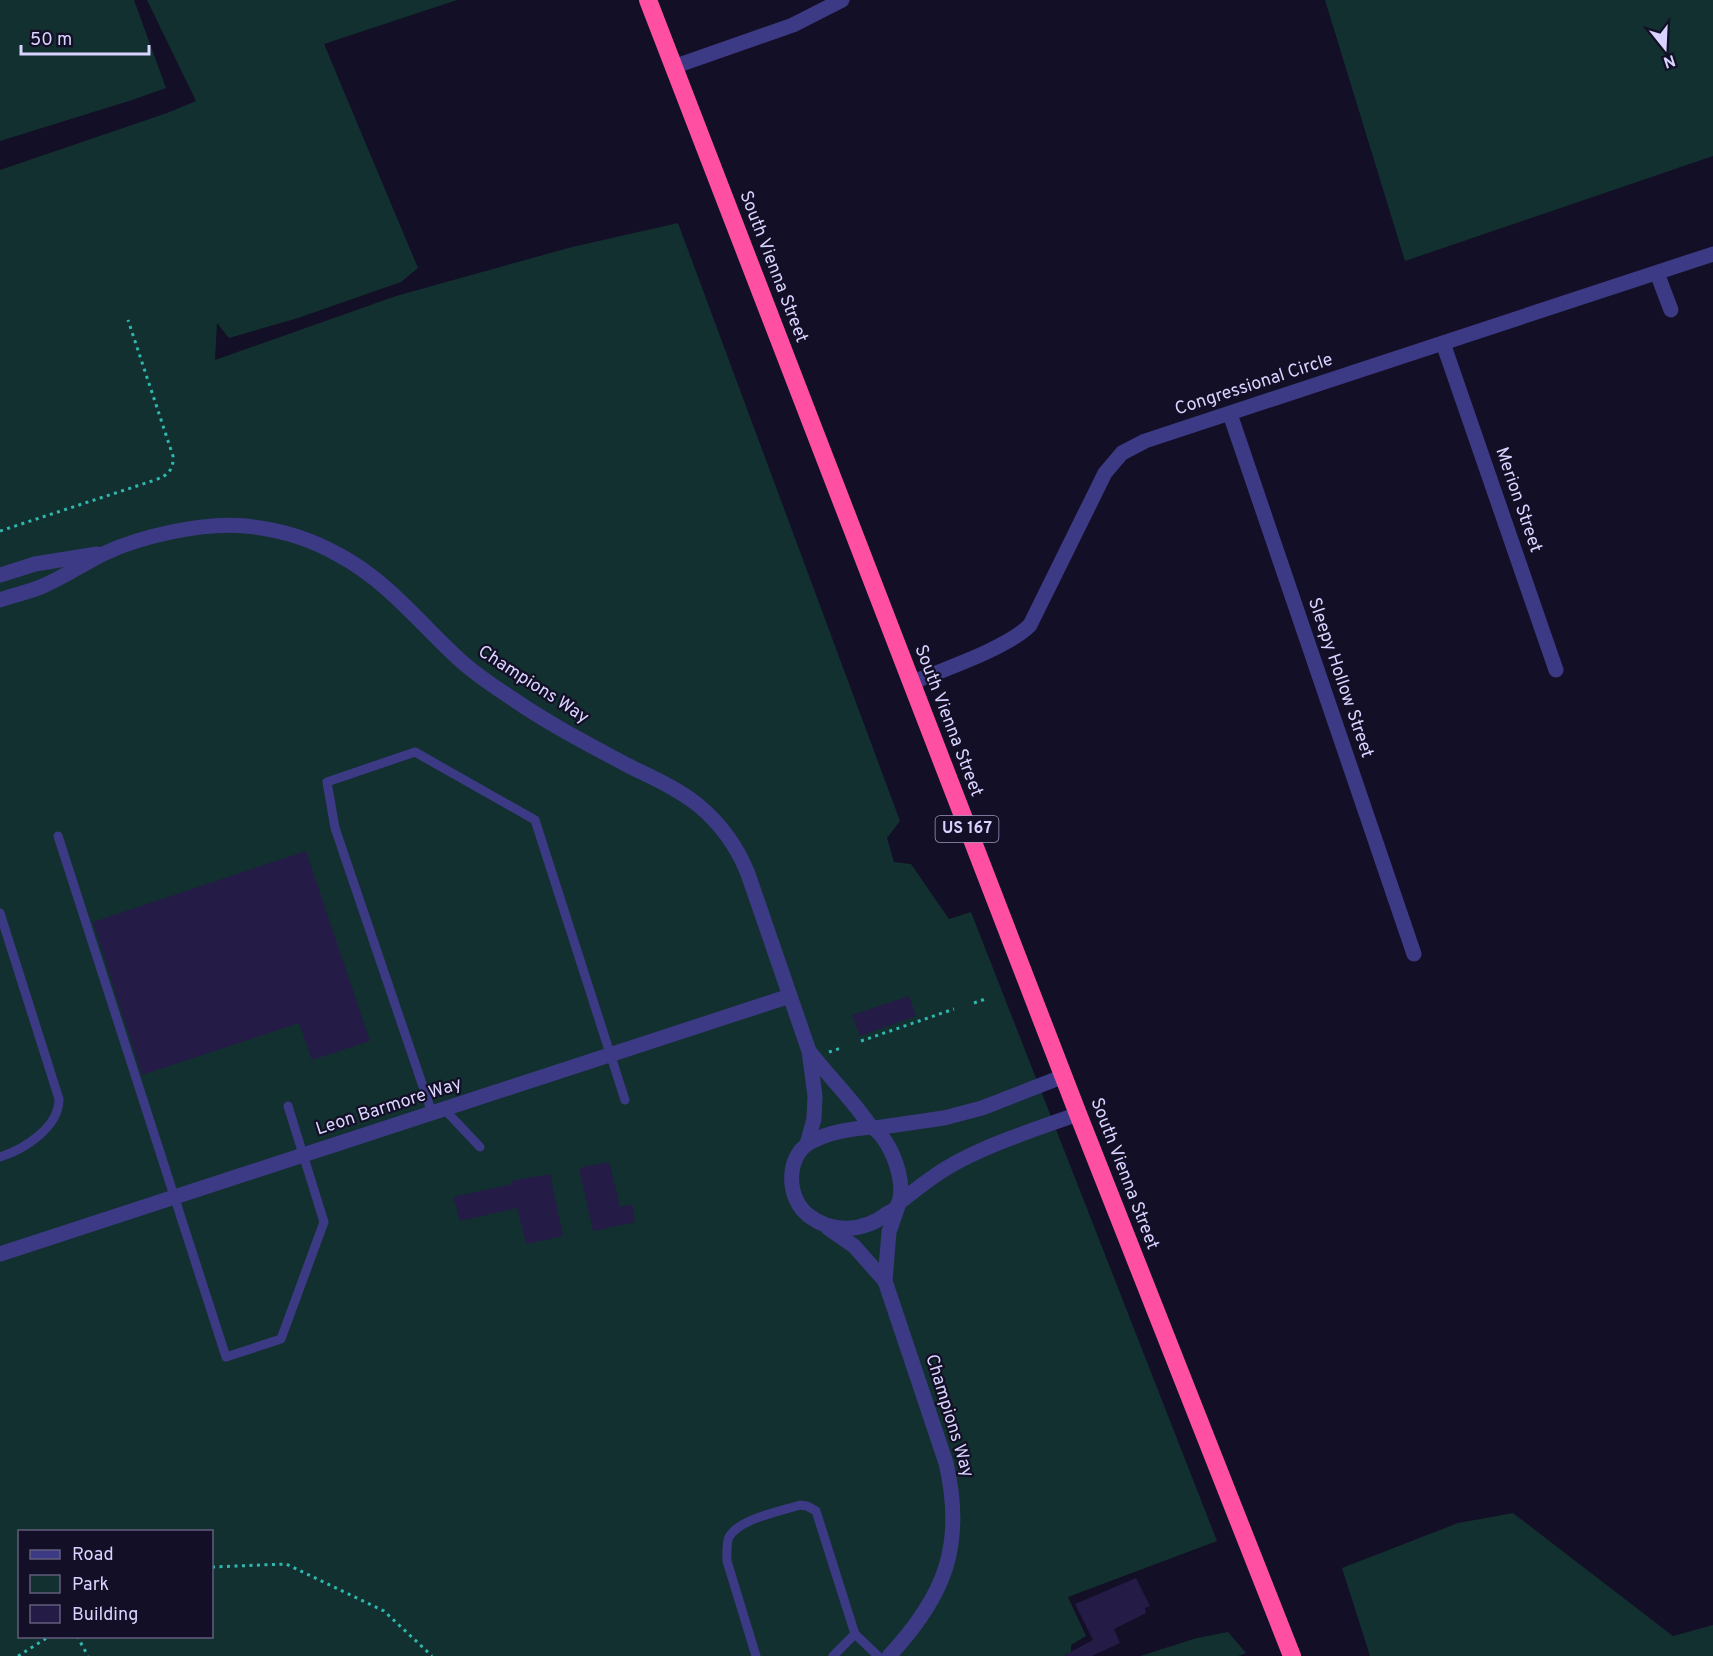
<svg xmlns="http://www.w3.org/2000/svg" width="1713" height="1656" font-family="Overpass,sans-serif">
<rect width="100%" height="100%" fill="#130f26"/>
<g fill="#12302f" fill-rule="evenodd">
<path d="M0 0H134L166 88 129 101 0 141Z"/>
<path d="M147 0H457L324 44 418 268 401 282 298 318 229 338 217 323 215 360 396 296 572 247 678 223 900 821 887 838 894 862 911 864 949 919 971 912 1217 1541 1068 1597 1086 1636 1071 1645V1656H0V170L167 113 196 101ZM20 1532H212V1636H20Z"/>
<path d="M1325 0H1713V156L1405 261Z"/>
<path d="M1513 1513 1673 1636 1713 1625V1656H1370L1342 1568 1458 1523Z"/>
<path d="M1228 1632 1246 1653 1238 1656H1140L1197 1638Z"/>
</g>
<g fill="#241b47">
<path d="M306 851 370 1041 312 1060 299 1023 142 1075 93 922Z"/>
<path d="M909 996 916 1016 860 1036 852 1015Z"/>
<path d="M609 1162 620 1207 632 1204 635 1222 593 1231 579 1168Z"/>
<path d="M550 1174 563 1236 526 1244 517 1208 460 1221 453 1197 512 1184 511 1181Z"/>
<path d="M1136 1578 1150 1606 1145 1608 1146 1613 1114 1629 1120 1643 1092 1656H1063L1093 1640 1075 1604Z"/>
</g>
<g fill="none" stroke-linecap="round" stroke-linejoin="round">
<g stroke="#2fb8b0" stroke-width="3" stroke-dasharray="3 4.5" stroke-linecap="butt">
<path d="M0 531 155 480C167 476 174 470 173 456L128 320"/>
<path d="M974 1003 988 998"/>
<path d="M861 1041 954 1009"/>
<path d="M829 1052 841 1048"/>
<path d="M212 1567 286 1564 384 1611 432 1656"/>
<path d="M77 1636 88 1656"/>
<path d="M18 1656 50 1636"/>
</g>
<g stroke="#3d3a85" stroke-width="9">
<path d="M58 836 226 1357 281 1339 324 1222 288 1106"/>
<path d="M0 913 59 1099C59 1127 25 1149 0 1157"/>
<path d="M444 1109 480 1147"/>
<path d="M432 1113 335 828 327 782 415 752 535 820 625 1100"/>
<path d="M756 1656 727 1561C727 1554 726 1544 729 1537 739 1519 781 1511 800 1505L807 1506 816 1511 855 1634 878 1656"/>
<path d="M833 1656 855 1634"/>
</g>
<g stroke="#3d3a85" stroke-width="15">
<path d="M673 67 793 25 842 0"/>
<path d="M1657 273 1671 310"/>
<path d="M1443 343 1556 670"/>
<path d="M1230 414 1414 954"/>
<path d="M0 575 35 564 97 554"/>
<path d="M0 600C14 595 29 592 43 586 64 577 83 564 103 554 140 536 204 522 245 526 279 529 309 538 339 555 388 581 421 625 462 662 477 675 496 688 513 699 549 724 588 744 627 765 651 777 677 788 698 805 721 824 737 846 748 874L809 1051 815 1096 814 1119 807 1144"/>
<path d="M911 683C942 670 1008 648 1030 625L1105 473 1122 453 1145 441 1713 254"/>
<path d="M809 1051C829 1077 853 1100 871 1127"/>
<path d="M871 1127C890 1136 908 1185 898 1204 897 1208 892 1211 888 1213 864 1232 832 1234 808 1215 787 1199 785 1158 809 1143 828 1132 850 1129 871 1127Z"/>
<path d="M875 1128 944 1118 982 1108 1064 1076"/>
<path d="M900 1202C919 1187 939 1171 961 1160 998 1141 1039 1128 1078 1114"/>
<path d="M828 1228 854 1246 885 1281"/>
<path d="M0 1254 790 996"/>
<path d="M889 1656C945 1596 965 1545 946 1463L885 1281 889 1232 898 1206"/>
</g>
<path stroke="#ff4fa3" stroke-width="18" d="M648 0 1078 1114 1292 1656"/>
</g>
<g text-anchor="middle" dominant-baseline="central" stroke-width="4.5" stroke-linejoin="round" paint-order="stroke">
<rect fill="#130f26" stroke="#9e99be" stroke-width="1.5" x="935.5" y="816" width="63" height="26" rx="4.5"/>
<g font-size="16" font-weight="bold" fill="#d9d4ff">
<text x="967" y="829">US 167</text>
</g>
<g font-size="18" fill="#d9d4ff" stroke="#130f26">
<text transform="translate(773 267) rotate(69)">South Vienna Street</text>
<text transform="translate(1254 385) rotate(-18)">Congressional Circle</text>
<text transform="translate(1518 500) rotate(71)">Merion Street</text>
<text transform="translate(1340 678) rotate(71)">Sleepy Hollow Street</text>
<text transform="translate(533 685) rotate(33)">Champions Way</text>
<text transform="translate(948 721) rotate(69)">South Vienna Street</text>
<text transform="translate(389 1107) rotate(-18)">Leon Barmore Way</text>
<text transform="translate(1124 1174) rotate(69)">South Vienna Street</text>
<text transform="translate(949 1416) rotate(73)">Champions Way</text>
</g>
</g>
<rect x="18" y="1530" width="195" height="108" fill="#130f26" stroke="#625e7d" stroke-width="1.5"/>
<rect x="30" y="1550" width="30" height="9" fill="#3d3a85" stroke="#625e7d" stroke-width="1.5"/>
<text x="72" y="1560" font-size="18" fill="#d9d4ff">Road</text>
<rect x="30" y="1575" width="30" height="18" fill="#12302f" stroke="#625e7d" stroke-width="1.5"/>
<text x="72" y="1590" font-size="18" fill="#d9d4ff">Park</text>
<rect x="30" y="1605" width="30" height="18" fill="#241b47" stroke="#625e7d" stroke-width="1.5"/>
<text x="72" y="1620" font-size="18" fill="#d9d4ff">Building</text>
<g transform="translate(1665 48) rotate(162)" stroke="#130f26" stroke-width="4.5" paint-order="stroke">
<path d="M0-4.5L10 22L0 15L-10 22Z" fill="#d9d4ff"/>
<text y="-9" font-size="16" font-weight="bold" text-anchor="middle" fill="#d9d4ff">N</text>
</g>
<path d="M21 45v9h128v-9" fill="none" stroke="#d9d4ff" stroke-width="3"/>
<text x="30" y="45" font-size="18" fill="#d9d4ff" stroke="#130f26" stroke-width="4.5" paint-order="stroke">50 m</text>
</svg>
